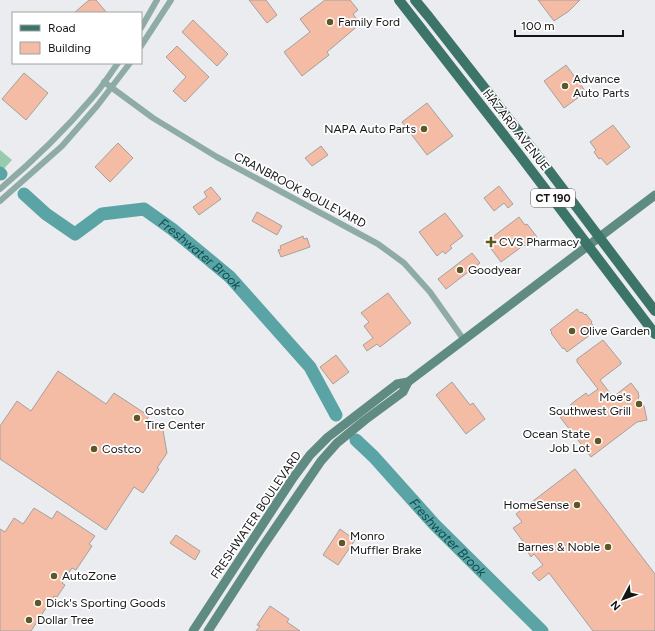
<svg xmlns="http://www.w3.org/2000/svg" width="655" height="631" font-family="Figtree,sans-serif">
<rect width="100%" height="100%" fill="#ebecef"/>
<path fill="#96ccab" d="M0 150 12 160 0 173Z"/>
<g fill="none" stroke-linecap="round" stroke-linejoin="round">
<g stroke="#5ba4a6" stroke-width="13">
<path d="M0 173 1 174"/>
<path id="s1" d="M24 194 46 214 75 234 102 214 144 209 172 229 230 277 310 367 336 415"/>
<path id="s2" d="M356 440 374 457 434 524 542 631"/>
</g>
</g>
<g fill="#f4bca4" stroke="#a4a1a0">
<path d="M89 0H96L107 13H74Z"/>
<path d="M249 0H266L277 15 267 23Z"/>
<path d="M325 0H350L358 10 353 14 360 24 327 52 329 55 302 76 284 52 310 32 300 19Z"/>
<path d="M538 0H580L569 11 554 21Z"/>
<path d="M193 20 228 54 217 66 182 32Z"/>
<path d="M177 46 209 77 185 102 173 91 186 77 166 57Z"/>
<path d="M566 65 586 92 564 108 544 81Z"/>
<path d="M24 73 48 93 26 120 2 99Z"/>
<path d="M427 103 453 136 427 155 402 122Z"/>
<path d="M613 125 630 147 607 165 601 158 599 159 594 152 596 150 590 142Z"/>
<path d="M118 143 133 158 110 182 95 167Z"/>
<path d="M321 146 328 155 312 166 305 158Z"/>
<path d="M499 186 513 204 508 208 504 203 494 211 484 198Z"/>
<path d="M211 187 221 199 199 215 193 207 207 197 204 192Z"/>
<path d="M257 212 282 226 277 235 252 221Z"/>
<path d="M445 213 463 236 450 246 452 248 445 254 443 251 437 256 419 232Z"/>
<path d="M519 217 525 225 527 224 537 237 525 246 524 245 501 262 486 242Z"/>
<path d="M303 236 304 239 307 238 310 247 281 257 278 250 281 249 280 246Z"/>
<path d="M472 253 480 263 446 289 438 279Z"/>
<path d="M388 293 411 323 380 347 377 344 367 351 363 345 373 338 364 326 369 322 361 313Z"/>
<path d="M577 309 580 313 582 312 585 315 586 314 592 322 591 323 594 326 591 328 594 332 567 352 564 348 563 349 551 333 552 332 550 330Z"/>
<path d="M603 340 621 362V364L600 380 613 397 631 383 638 392 639 397 638 398 644 406 647 420 637 422 591 457 560 417 572 408 570 405 575 401 586 393 588 396 598 389 577 362V359Z"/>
<path d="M336 355 349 372 333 384 320 367Z"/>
<path d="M58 371 106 404 114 393 149 416 147 419 163 430 167 453 157 468 159 469 143 493 134 487 106 530 0 459V426L17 401 31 411Z"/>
<path d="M452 382 470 405 473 403 485 419 466 434 436 395Z"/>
<path d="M575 469 655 574V631H593L549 573 539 581 532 573 543 565 534 554 531 557 526 549 528 548 513 528 522 522 516 514Z"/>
<path d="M34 508 52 519 57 511 95 536 89 544 92 546 76 570 72 568 62 583 65 585 57 597 54 596 31 631H0V529L5 532 14 518 23 524Z"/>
<path d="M340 529 355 540 338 565 323 555Z"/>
<path d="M176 535 200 551 195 560 170 543Z"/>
<path d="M270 606 289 619 287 622 300 631H256L260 626 257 625Z"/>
</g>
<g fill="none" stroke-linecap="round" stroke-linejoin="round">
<g stroke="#8eaba5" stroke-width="6">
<path d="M141 28 157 0"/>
<path d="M141 46 171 0"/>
<path d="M104 82 153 118 217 157 378 244 404 263 430 292 464 340"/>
<path d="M0 189C33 161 64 131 92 98 102 87 110 74 118 63"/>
<path d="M0 201 62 146 97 106 130 63"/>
</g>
<g stroke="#608b82" stroke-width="9">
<path d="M193 631 293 478 310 455 328 437 397 384 408 382 655 195"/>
<path d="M208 631 261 549 321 461 337 443 365 420 403 392 408 382"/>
</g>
<g stroke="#3c746a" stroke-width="10">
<path d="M399 0 518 153 655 334"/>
<path d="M415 0 429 17 538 156 655 311"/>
</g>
</g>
<g fill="#605723" stroke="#fff" stroke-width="1.5">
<circle cx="330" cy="22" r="4"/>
<circle cx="565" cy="86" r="4"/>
<circle cx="424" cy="129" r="4"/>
<path d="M489 236h4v4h4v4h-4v4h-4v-4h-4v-4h4z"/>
<circle cx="460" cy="270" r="4"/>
<circle cx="572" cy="331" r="4"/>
<circle cx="639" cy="404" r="4"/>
<circle cx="137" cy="418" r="4"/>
<circle cx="598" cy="441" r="4"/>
<circle cx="94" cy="449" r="4"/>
<circle cx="577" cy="505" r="4"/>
<circle cx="342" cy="543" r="4"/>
<circle cx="608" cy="547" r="4"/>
<circle cx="54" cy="576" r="4"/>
<circle cx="38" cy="603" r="4"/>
<circle cx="29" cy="620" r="4"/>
</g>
<g text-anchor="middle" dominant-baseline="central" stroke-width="3.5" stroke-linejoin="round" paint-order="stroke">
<rect fill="#fff" stroke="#5b5b5c" stroke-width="1" x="531" y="189" width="44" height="18" rx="3"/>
<g font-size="11" font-weight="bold" fill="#151516">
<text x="553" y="198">CT 190</text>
</g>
<g font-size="12" fill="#151516" stroke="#fff" text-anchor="start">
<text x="338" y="22">Family Ford</text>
<text x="573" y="79">Advance<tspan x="573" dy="14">Auto Parts</tspan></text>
<text x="416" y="129" text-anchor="end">NAPA Auto Parts</text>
<text x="499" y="242">CVS Pharmacy</text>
<text x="468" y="270">Goodyear</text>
<text x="580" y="331">Olive Garden</text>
<text x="631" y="397" text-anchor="end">Moe's<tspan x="631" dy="14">Southwest Grill</tspan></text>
<text x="145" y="411">Costco<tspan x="145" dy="14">Tire Center</tspan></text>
<text x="590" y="434" text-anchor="end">Ocean State<tspan x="590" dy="14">Job Lot</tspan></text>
<text x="102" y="449">Costco</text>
<text x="569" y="505" text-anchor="end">HomeSense</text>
<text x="350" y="536">Monro<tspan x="350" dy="14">Muffler Brake</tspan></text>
<text x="600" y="547" text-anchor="end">Barnes &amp; Noble</text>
<text x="62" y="576">AutoZone</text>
<text x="46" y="603">Dick's Sporting Goods</text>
<text x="37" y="620">Dollar Tree</text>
</g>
<g font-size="12" fill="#151516" stroke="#fff">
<text transform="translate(516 130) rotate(52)">HAZARD AVENUE</text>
<text transform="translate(300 190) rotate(28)">CRANBROOK BOULEVARD</text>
<text transform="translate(256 515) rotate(-56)">FRESHWATER BOULEVARD</text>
</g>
<g font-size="13" font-style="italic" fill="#0a4d50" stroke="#fff">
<text stroke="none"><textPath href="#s1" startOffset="213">Freshwater Brook</textPath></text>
<text stroke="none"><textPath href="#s2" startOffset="134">Freshwater Brook</textPath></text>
</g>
</g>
<rect x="12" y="12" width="130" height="52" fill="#ffffff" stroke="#a1a1a2"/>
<rect x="20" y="25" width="20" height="6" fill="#3c746a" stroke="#a1a1a2"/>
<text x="48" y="32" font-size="12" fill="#151516">Road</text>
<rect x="20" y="42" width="20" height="12" fill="#f4bca4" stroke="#a1a1a2"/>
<text x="48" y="52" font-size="12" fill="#151516">Building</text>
<g transform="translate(623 599) rotate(229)" stroke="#ffffff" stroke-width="3" paint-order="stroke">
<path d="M0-3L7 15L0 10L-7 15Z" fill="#151516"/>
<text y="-6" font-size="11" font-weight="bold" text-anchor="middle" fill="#151516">N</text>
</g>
<path d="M515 30v6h108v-6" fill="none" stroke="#151516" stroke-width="2"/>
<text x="521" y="30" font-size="12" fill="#151516" stroke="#ffffff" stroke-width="3" paint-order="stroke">100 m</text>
</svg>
